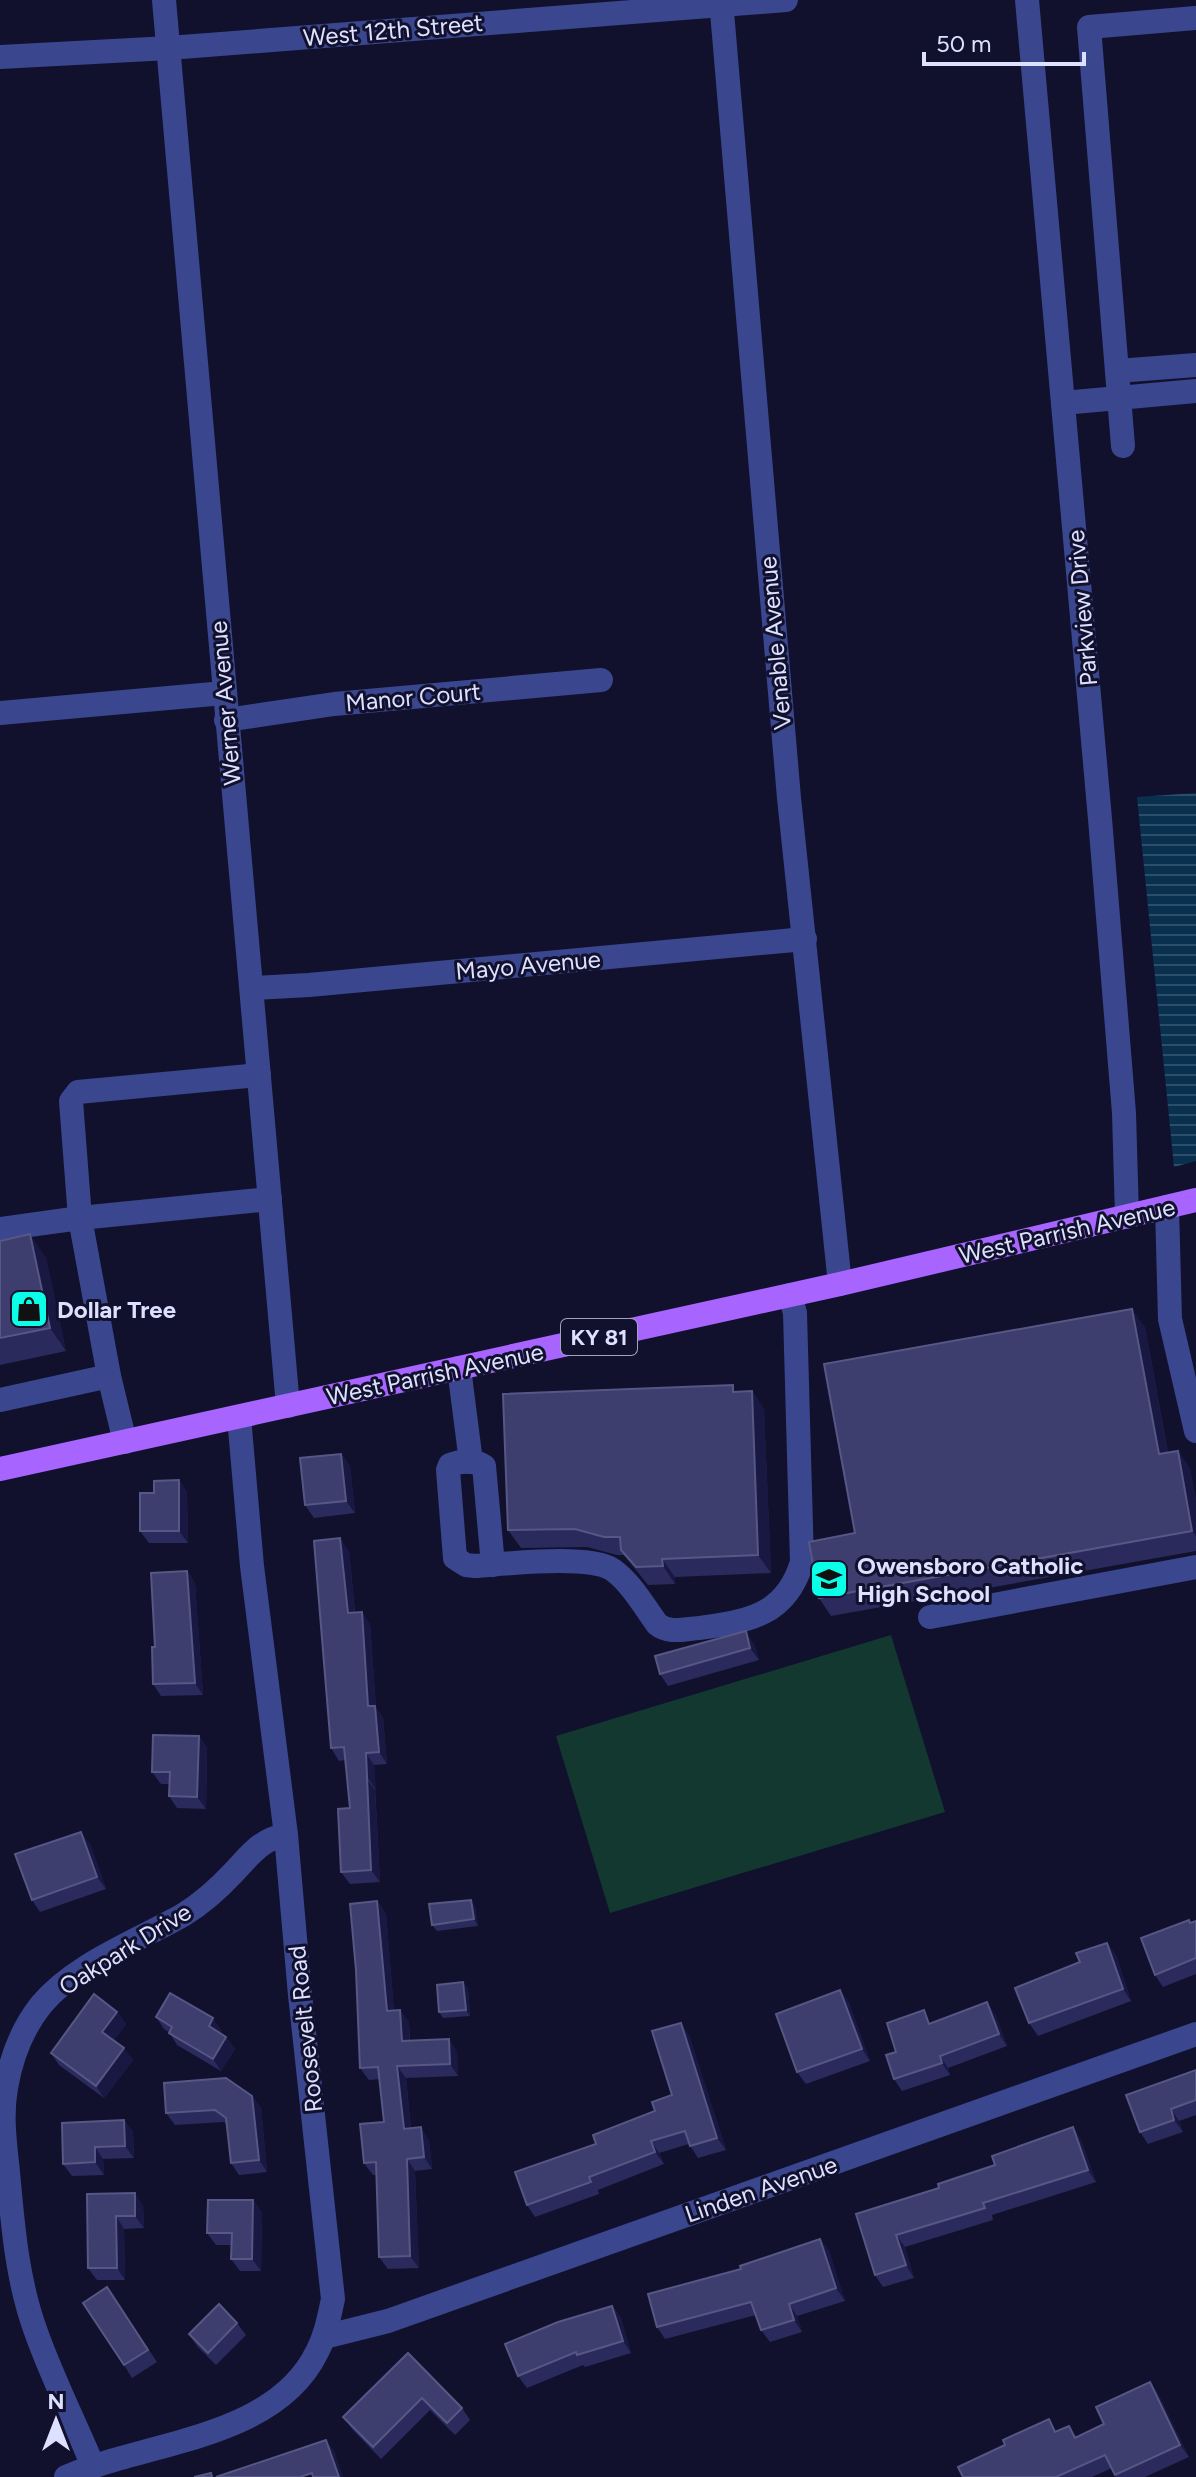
<svg xmlns="http://www.w3.org/2000/svg" width="1196" height="2477" font-family="Figtree,sans-serif">
<defs>
<pattern id="water-rules" width="6" height="5" patternUnits="userSpaceOnUse" patternTransform="scale(2)"><rect width="6" height="5" fill="#09304f"/><path d="M0 2.5h6" fill="none" stroke="#2c4e69"/></pattern>
</defs>
<rect width="100%" height="100%" fill="#11112e"/>
<path fill="#133830" d="M891 1635 945 1812 610 1913 556 1736Z"/>
<path fill="url(#water-rules)" d="M1196 793V1161L1174 1167 1137 797Z"/>
<g fill="none" stroke-linecap="round" stroke-linejoin="round">
<g stroke="#3a478e" stroke-width="24">
<path d="M164 0 288 1406"/>
<path d="M721 0 789 798 840 1284"/>
<path d="M1027 0 1100 819 1124 1113 1127 1217"/>
<path d="M0 57 169 48 786 0"/>
<path d="M1117 371 1196 365"/>
<path d="M1063 403 1196 391"/>
<path d="M1123 446 1089 27 1196 18"/>
<path d="M0 713 224 693"/>
<path d="M226 720 334 704 601 680"/>
<path d="M252 988 309 985 805 939"/>
<path d="M259 1075 78 1092 71 1101 80 1218 270 1199"/>
<path d="M1167 1207 1170 1319 1196 1431"/>
<path d="M0 1229 80 1218 109 1376 125 1442"/>
<path d="M459 1368 471 1462"/>
<path d="M0 1400 109 1376"/>
<path d="M493 1565 484 1466C476 1460 459 1461 450 1465L448 1470 455 1558 466 1565 475 1566C506 1564 590 1554 613 1570 631 1583 644 1606 657 1624 669 1634 684 1629 699 1628 748 1621 786 1616 802 1562L795 1313 790 1295"/>
<path d="M930 1617 1196 1567"/>
<path d="M324 2337 388 2321 1196 2034"/>
<path d="M93 2466C74 2421 52 2377 36 2332 17 2280 13 2227 8 2172 5 2144 1 2116 6 2088 11 2058 22 2029 41 2005 75 1964 137 1941 183 1915 201 1904 220 1887 234 1872 251 1854 261 1839 286 1835"/>
<path d="M66 2477C146 2441 274 2440 317 2352 326 2335 329 2317 333 2299L300 1995 286 1835 252 1566 239 1417"/>
</g>
<path stroke="#a764ff" stroke-width="24" d="M0 1469 840 1284 1196 1200"/>
</g>
<g fill="#2a2a5c">
<path d="M0 1241 46 1258 66 1351 0 1365Z"/>
<path d="M1145 1327 1168 1453 1178 1451 1190 1469 1196 1500V1551L831 1616 819 1598 855 1533Z"/>
<path d="M752 1391 764 1409 771 1573 675 1577V1584L648 1585 624 1555H617L587 1547 521 1548 508 1530 738 1392Z"/>
<path d="M341 1454 350 1466 355 1513 314 1518 305 1505Z"/>
<path d="M179 1480 187 1492 188 1543H149L140 1531Z"/>
<path d="M349 1551 355 1612 370 1624 376 1708 383 1718 387 1764 374 1765 380 1882 350 1884 341 1872 350 1808 345 1760 339 1761 331 1748Z"/>
<path d="M187 1571 195 1583 203 1695 161 1696 153 1684 155 1647Z"/>
<path d="M754 1644 759 1660 668 1686 660 1674Z"/>
<path d="M199 1736 207 1748 206 1809 177 1808 169 1796V1784H161L152 1772Z"/>
<path d="M90 1844 106 1889 40 1912 32 1900Z"/>
<path d="M471 1900 475 1907 478 1926 437 1931 432 1925Z"/>
<path d="M377 1901 386 1914 394 2011 409 2022 410 2040 457 2051 458 2076 406 2078 411 2128 429 2140 432 2169 415 2171 419 2268 388 2269 379 2257 377 2175H373L364 2163 384 2122 380 2079 369 2080 360 2068Z"/>
<path d="M1196 1921V1974L1163 1987 1155 1975 1191 1923Z"/>
<path d="M1116 1955 1131 2001 1038 2036 1029 2023Z"/>
<path d="M468 1988 470 2016 443 2018 439 2012Z"/>
<path d="M840 1990 849 2003 870 2061 806 2084 797 2072Z"/>
<path d="M117 2012 126 2024 114 2040 133 2060 104 2098 59 2065 51 2053Z"/>
<path d="M995 2014 1007 2046 948 2068 950 2075 902 2091 894 2079 896 2052 933 2022Z"/>
<path d="M156 2017 213 2018 221 2031 220 2033 226 2037 235 2049 221 2071 177 2045 169 2032 164 2029Z"/>
<path d="M689 2035 726 2150 698 2158 689 2144 659 2153 664 2164 598 2190 599 2194 535 2217 527 2205 596 2144 655 2111 672 2095Z"/>
<path d="M1196 2070V2115L1179 2121 1183 2132 1148 2144 1140 2132Z"/>
<path d="M252 2096 261 2108 267 2172 239 2175 231 2163 227 2124 224 2122 175 2125 166 2113Z"/>
<path d="M124 2120 133 2132 134 2158 103 2159 104 2175 72 2176 63 2164Z"/>
<path d="M1081 2140 1096 2182 992 2215 993 2220 905 2247 914 2278 883 2287 875 2275 856 2214 939 2188Z"/>
<path d="M87 2194 143 2205 144 2228 124 2229 125 2280H97L88 2268Z"/>
<path d="M253 2200 262 2213 261 2271H240L231 2259V2245H216L207 2233Z"/>
<path d="M820 2239 829 2251 845 2301 797 2316 802 2332 770 2342 761 2330 756 2315 665 2339 657 2327 741 2269Z"/>
<path d="M107 2287 157 2362 132 2378 124 2365Z"/>
<path d="M612 2306 621 2318 631 2353 585 2367 583 2365 527 2388 518 2376Z"/>
<path d="M237 2323 246 2335 216 2365 197 2346 189 2334Z"/>
<path d="M408 2353 462 2408 470 2420 455 2435 430 2410 381 2459 352 2429 343 2417Z"/>
<path d="M1150 2382 1158 2394 1189 2457 1145 2477H1116L1112 2468 1092 2477H963L1058 2431 1077 2436 1104 2424Z"/>
</g>
<g fill="#181842">
<path d="M30 1234 46 1258 66 1351 50 1328Z"/>
<path d="M1132 1309 1145 1327 1171 1472 1159 1454Z"/>
<path d="M752 1391 764 1409 771 1573 758 1555Z"/>
<path d="M1178 1451 1190 1469 1196 1500V1536L1192 1531Z"/>
<path d="M341 1454 350 1466 355 1513 346 1501Z"/>
<path d="M179 1480 187 1492 188 1543 179 1531Z"/>
<path d="M340 1538 349 1551 356 1625 348 1613Z"/>
<path d="M662 1559 675 1577V1584L663 1566Z"/>
<path d="M187 1571 195 1583 203 1695 195 1683Z"/>
<path d="M362 1612 370 1624 376 1708 383 1718 387 1764 379 1752 368 1706Z"/>
<path d="M746 1631 754 1644 759 1660 750 1648Z"/>
<path d="M199 1736 207 1748 206 1809 197 1797Z"/>
<path d="M366 1753 374 1765 376 1790 368 1778Z"/>
<path d="M366 1778 375 1790 380 1882 371 1870Z"/>
<path d="M81 1832 90 1844 106 1889 97 1877Z"/>
<path d="M471 1900 475 1907 478 1926 474 1919Z"/>
<path d="M377 1901 386 1914 395 2023 387 2011Z"/>
<path d="M1107 1943 1116 1955 1131 2001 1123 1989Z"/>
<path d="M463 1982 468 1988 470 2016 466 2010Z"/>
<path d="M840 1990 849 2003 870 2061 862 2049Z"/>
<path d="M987 2002 995 2014 1007 2046 999 2034Z"/>
<path d="M400 2010 409 2022 410 2053 402 2041Z"/>
<path d="M117 2012 126 2024 111 2044 102 2032Z"/>
<path d="M213 2018 221 2031 217 2038 209 2026Z"/>
<path d="M681 2023 689 2035 726 2150 717 2138Z"/>
<path d="M226 2037 235 2049 221 2071 213 2059Z"/>
<path d="M449 2039 457 2051 458 2076 450 2064Z"/>
<path d="M124 2048 133 2060 104 2098 96 2086Z"/>
<path d="M940 2056 948 2068 950 2075 942 2063Z"/>
<path d="M397 2066 406 2078 412 2141 404 2129Z"/>
<path d="M252 2096 261 2108 267 2172 259 2160Z"/>
<path d="M1171 2109 1179 2121 1183 2132 1174 2120Z"/>
<path d="M124 2120 133 2132 134 2158 125 2146Z"/>
<path d="M421 2127 429 2140 432 2169 424 2157Z"/>
<path d="M1073 2127 1081 2140 1096 2182 1088 2170Z"/>
<path d="M651 2141 659 2153 664 2164 655 2152Z"/>
<path d="M95 2147 103 2159 104 2175 95 2162Z"/>
<path d="M407 2159 415 2171 419 2268 410 2256Z"/>
<path d="M135 2193 143 2205 144 2228 135 2216Z"/>
<path d="M253 2200 262 2213 261 2271 252 2259Z"/>
<path d="M116 2216 124 2229 125 2280 117 2268Z"/>
<path d="M896 2235 905 2247 914 2278 906 2265Z"/>
<path d="M820 2239 829 2251 845 2301 836 2288Z"/>
<path d="M789 2304 797 2316 802 2332 794 2320Z"/>
<path d="M612 2306 621 2318 631 2353 623 2341Z"/>
<path d="M1150 2382 1158 2394 1189 2457 1180 2445Z"/>
<path d="M326 2440 335 2452 343 2477H339Z"/>
</g>
<g fill="#3d3d6e" stroke="#565784" stroke-width="2">
<path d="M30 1234 50 1328 0 1338V1241Z"/>
<path d="M1132 1309 1159 1454 1178 1451 1192 1531 819 1598 809 1542 855 1533 824 1364Z"/>
<path d="M733 1385V1392L752 1391 758 1555 662 1559 663 1566 636 1567 621 1550 620 1537H604L575 1529 508 1530 503 1394Z"/>
<path d="M341 1454 346 1501 305 1505 300 1458Z"/>
<path d="M179 1480V1531H140V1493H154V1481Z"/>
<path d="M340 1538 348 1613 362 1612 368 1706H375L379 1752 366 1753 371 1870 341 1872 338 1809 350 1808 344 1747 331 1748 314 1541Z"/>
<path d="M187 1571 195 1683 153 1684 152 1647H155L151 1573Z"/>
<path d="M746 1631 750 1648 660 1674 655 1656Z"/>
<path d="M153 1735 199 1736 197 1797 169 1796 170 1772H152Z"/>
<path d="M81 1832 97 1877 32 1900 15 1854Z"/>
<path d="M471 1900 474 1919 432 1925 429 1904Z"/>
<path d="M377 1901 387 2011 400 2010 402 2041 449 2039 450 2064 397 2066 404 2129 421 2127 424 2157 407 2159 410 2256 379 2257 376 2162 364 2163 360 2124 384 2122 378 2067 360 2068 356 1970 350 1904Z"/>
<path d="M1189 1920 1190 1923 1196 1921V1958L1155 1975 1141 1938Z"/>
<path d="M1107 1943 1123 1989 1029 2023 1015 1988 1080 1962 1076 1953Z"/>
<path d="M463 1982 466 2010 439 2012 437 1985Z"/>
<path d="M840 1990 862 2049 797 2072 776 2014Z"/>
<path d="M170 1993 213 2018 209 2026 226 2037 213 2059 169 2033 172 2027 156 2017Z"/>
<path d="M94 1994 117 2012 102 2032 124 2048 96 2086 51 2053Z"/>
<path d="M987 2002 999 2034 940 2056 942 2063 894 2079 886 2055 896 2052 887 2023 924 2010 929 2024Z"/>
<path d="M681 2023 717 2138 690 2146 685 2131 651 2141 655 2152 589 2177 591 2182 527 2205 515 2172 596 2144 593 2135 655 2111 652 2102 672 2095 652 2031Z"/>
<path d="M1196 2070V2100L1171 2109 1174 2120 1140 2132 1126 2095Z"/>
<path d="M226 2078 252 2096 259 2160 231 2163 226 2118 215 2110 166 2113 164 2083Z"/>
<path d="M124 2120 125 2146 95 2147V2162L63 2164 62 2123Z"/>
<path d="M1073 2127 1088 2170 983 2203 985 2208 896 2235 906 2265 875 2275 856 2214 939 2188 938 2184 995 2165 992 2156Z"/>
<path d="M135 2193V2216H116L117 2268H88L87 2194Z"/>
<path d="M208 2200H253L252 2259H231L232 2233H207Z"/>
<path d="M820 2239 836 2288 789 2304 794 2320 761 2330 751 2302 657 2327 648 2294 741 2269 740 2266Z"/>
<path d="M107 2287 148 2350 124 2365 83 2303Z"/>
<path d="M219 2304 237 2323 208 2353 189 2334Z"/>
<path d="M612 2306 623 2341 577 2355 576 2352 518 2376 505 2344 558 2322Z"/>
<path d="M408 2353 462 2408 447 2423 422 2398 373 2447 343 2417Z"/>
<path d="M1150 2382 1180 2445 1115 2475 1105 2455 1056 2477H963L958 2467 1005 2445 1003 2440 1049 2419 1055 2432 1069 2426 1075 2438 1104 2424 1096 2407Z"/>
<path d="M326 2440 339 2477H313L312 2473 300 2477H216Z"/>
<path d="M211 2473 212 2477H194Z"/>
</g>
<defs>
<g id="shop-square" transform="scale(2)"><rect x="-9" y="-9" width="18" height="18" rx="4" fill="#09ffe8" stroke="#11112e"/><path d="M-5-2.5h2.3a2.7 3.5 0 0 1 5.4 0H5L5.5 6h-11ZM-1.5-2.5h3a1.5 2.3 0 0 0-3 0Z" fill="#111"/></g>
<g id="school-square" transform="scale(2)"><rect x="-9" y="-9" width="18" height="18" rx="4" fill="#09ffe8" stroke="#11112e"/><path d="M0-5L7-2L0 1L-7-2ZM-4 1L0 2.5L4 1V4Q0 6-4 4Z" fill="#111"/></g>
</defs>
<g fill-rule="evenodd">
<use href="#shop-square" x="29" y="1309"/>
<use href="#school-square" x="829" y="1579"/>
</g>
<g text-anchor="middle" dominant-baseline="central" stroke-width="6" stroke-linejoin="round" paint-order="stroke">
<rect fill="#11112e" stroke="#a0a2c0" stroke-width="2" x="561" y="1319" width="76" height="36" rx="6"/>
<g font-size="22" font-weight="bold" fill="#dde0ff">
<text x="599" y="1337">KY 81</text>
</g>
<g font-size="24" fill="#dde0ff" stroke="#11112e">
<text transform="translate(393 30) rotate(-5)">West 12th Street</text>
<text transform="translate(1082 608) rotate(-95)">Parkview Drive</text>
<text transform="translate(775 643) rotate(-95)">Venable Avenue</text>
<text transform="translate(413 697) rotate(-5)">Manor Court</text>
<text transform="translate(225 703) rotate(-95)">Werner Avenue</text>
<text transform="translate(528 965) rotate(-5)">Mayo Avenue</text>
<text transform="translate(1067 1231) rotate(-13)">West Parrish Avenue</text>
<text transform="translate(435 1374) rotate(-12)">West Parrish Avenue</text>
<text transform="translate(125 1949) rotate(-32)">Oakpark Drive</text>
<text transform="translate(305 2029) rotate(-96)">Roosevelt Road</text>
<text transform="translate(761 2189) rotate(-19)">Linden Avenue</text>
</g>
<g font-size="24" font-weight="bold" fill="#dde0ff" stroke="#11112e" text-anchor="start">
<text x="57" y="1309">Dollar Tree</text>
<text x="857" y="1565">Owensboro Catholic<tspan x="857" dy="28">High School</tspan></text>
</g>
</g>
<g transform="translate(56 2421)" stroke="#11112e" stroke-width="6" paint-order="stroke">
<path d="M0-6L14 30L0 20L-14 30Z" fill="#dde0ff"/>
<text y="-12" font-size="22" font-weight="bold" text-anchor="middle" fill="#dde0ff">N</text>
</g>
<path d="M924 52v12h160v-12" fill="none" stroke="#dde0ff" stroke-width="4"/>
<text x="936" y="52" font-size="24" fill="#dde0ff" stroke="#11112e" stroke-width="6" paint-order="stroke">50 m</text>
</svg>
